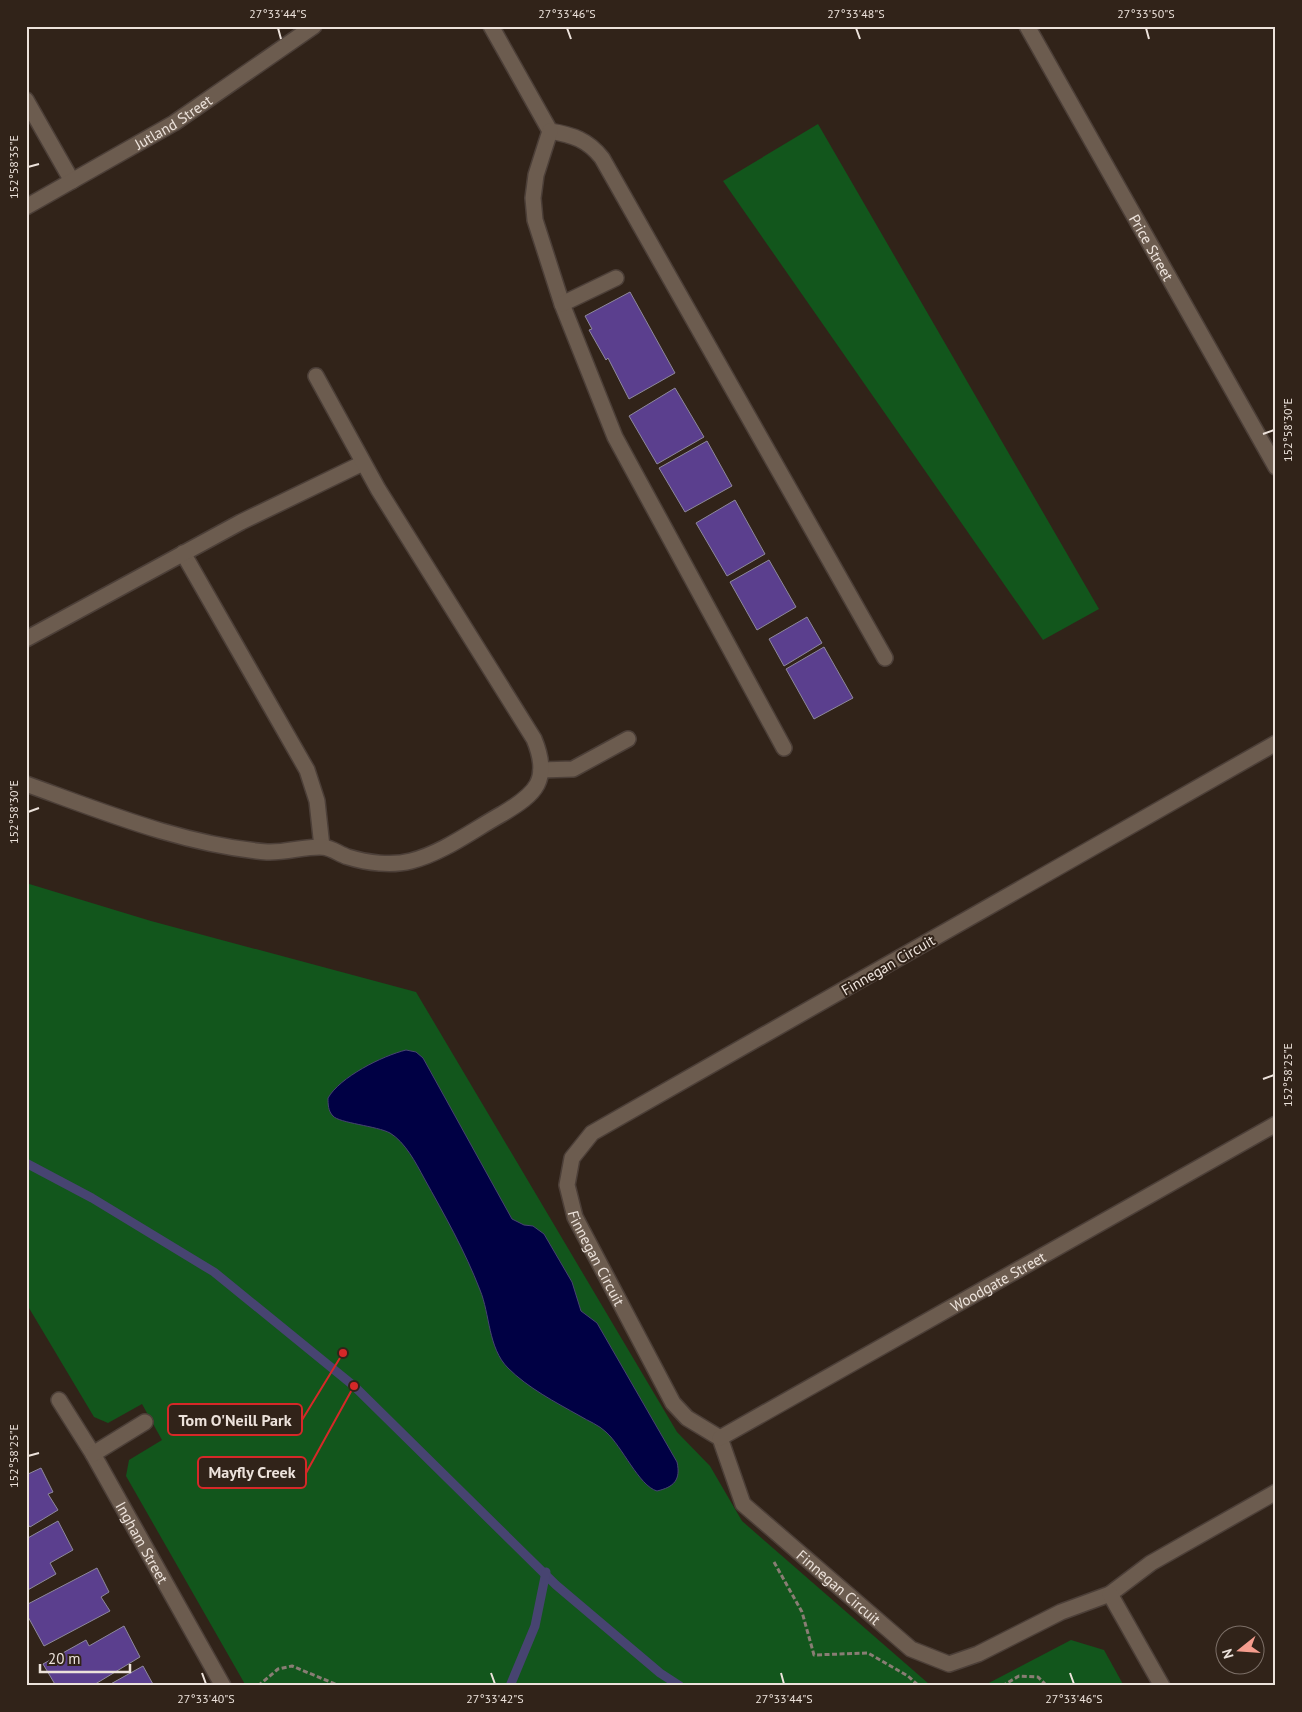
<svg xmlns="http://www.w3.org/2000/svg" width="1302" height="1712" font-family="'PT Sans',sans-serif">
<rect width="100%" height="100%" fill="#312319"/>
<g fill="#12561c">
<path d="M818 124 1099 609 1043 640 723 181Z"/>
<path d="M26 883 151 921 416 992 677 1432 710 1466 742 1521 929 1684 959 1686H246L126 1476 129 1460 162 1440 142 1404 108 1423 94 1417 26 1303Z"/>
<path d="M1071 1640 1104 1650 1124 1686H983Z"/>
</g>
<path fill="#004" stroke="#474471" d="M406 1050 416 1052 423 1058 512 1219 524 1225 533 1226 544 1234 572 1282 581 1311 597 1323 677 1462C681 1480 674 1487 657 1491 639 1486 622 1446 606 1432 599 1425 588 1421 580 1416 555 1402 528 1388 508 1368 488 1348 490 1314 480 1290 465 1251 444 1214 424 1178 416 1163 405 1142 390 1133 377 1126 339 1123 333 1116 328 1111 328 1104 328 1098 340 1077 382 1056 406 1050Z"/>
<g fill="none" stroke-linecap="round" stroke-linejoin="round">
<g stroke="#474471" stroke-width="9">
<path d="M26 1163 92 1198 214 1272 354 1386 556 1585 660 1673 680 1686"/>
<path d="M510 1686 535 1626 546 1572"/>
</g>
</g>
<g fill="#5b3f8e" stroke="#8e899c">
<path d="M630 292 675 373 629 399 608 358 606 360 589 330 592 329 585 316Z"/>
<path d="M675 388 704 437 657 464 629 416Z"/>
<path d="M707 441 732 486 685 512 659 468Z"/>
<path d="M735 500 765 554 727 576 696 523Z"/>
<path d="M769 560 796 607 757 630 730 582Z"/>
<path d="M807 617 822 643 784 666 769 639Z"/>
<path d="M824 647 853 698 814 719 786 669Z"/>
<path d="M41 1468 53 1492 48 1494 58 1510 30 1527 26 1522V1475Z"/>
<path d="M58 1521 73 1550 50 1563 56 1574 26 1591V1539Z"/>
<path d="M97 1568 109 1592 101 1597 110 1611 44 1646 26 1613V1605Z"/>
<path d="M124 1626 140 1657 92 1686H56L43 1664 86 1640 89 1646Z"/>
<path d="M143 1666 154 1686H107Z"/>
</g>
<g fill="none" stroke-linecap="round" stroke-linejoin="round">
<g stroke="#4c3f38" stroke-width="18">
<g id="minor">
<path d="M491 26 550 131C573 135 588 140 602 158L885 658"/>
<path id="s1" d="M1027 26 1276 467"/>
<path d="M26 100 72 181"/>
<path d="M550 131 536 175 533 198 535 220 562 304 615 437 784 748"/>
<path id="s2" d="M26 207 174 123 314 26"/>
<path d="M562 304 616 278"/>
<path d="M183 553 307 770 317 801 322 847"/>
<path d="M26 639 241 522 363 463"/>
<path id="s3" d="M1276 743 592 1133 572 1158 567 1185 575 1217 673 1403 687 1418 720 1438 743 1504 911 1649 949 1664 978 1654 1061 1612 1110 1594 1151 1563 1276 1492"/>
<path d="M541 770 573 769 628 739"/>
<path d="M26 784C104 812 184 845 267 852 286 853 305 846 323 847 332 848 339 854 348 857 367 863 392 866 411 861 443 853 473 830 502 814 536 794 551 780 534 739L378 489 316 376"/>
<path id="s4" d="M59 1400 93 1454 223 1686"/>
<path id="s5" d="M720 1438 1276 1124"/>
<path d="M93 1454 145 1422"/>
<path d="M1110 1594 1162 1686"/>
</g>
</g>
<g stroke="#897d74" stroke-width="3" stroke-dasharray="5 2.5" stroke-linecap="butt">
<path d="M774 1562 802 1612 814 1655 868 1653 908 1676 919 1686"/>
<path d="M258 1686 278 1669 292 1666 340 1686"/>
<path d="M1002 1686 1019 1676 1038 1677 1047 1686"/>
</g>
<use href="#minor" stroke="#6c5c4f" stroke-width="15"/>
</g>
<path fill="none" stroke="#ece2db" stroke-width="2" d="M278 28 281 39M567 28 571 39M856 28 860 39M1146 28 1149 39M28 167 39 164M1263 434 1274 430M28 812 39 808M1263 1079 1274 1075M28 1456 39 1453M202 1673 206 1684M491 1673 495 1684M781 1673 784 1684M1070 1673 1074 1684"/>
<g text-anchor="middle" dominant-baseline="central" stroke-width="4" stroke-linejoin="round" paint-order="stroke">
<g font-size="15" fill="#ece2db" stroke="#312319">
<text stroke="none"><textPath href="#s2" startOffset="170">Jutland Street</textPath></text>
<text stroke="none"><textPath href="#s1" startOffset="254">Price Street</textPath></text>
<text transform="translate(888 965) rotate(-30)">Finnegan Circuit</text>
<text stroke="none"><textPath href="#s3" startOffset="926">Finnegan Circuit</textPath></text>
<text stroke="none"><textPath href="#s5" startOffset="319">Woodgate Street</textPath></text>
<text stroke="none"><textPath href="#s4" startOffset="165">Ingham Street</textPath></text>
<text stroke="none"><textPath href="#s3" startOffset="1346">Finnegan Circuit</textPath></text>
</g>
</g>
<path fill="none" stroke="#d62828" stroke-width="2" d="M343 1353L302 1420M354 1386L306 1473"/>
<g fill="#d62828" stroke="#312319" stroke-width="2">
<circle cx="343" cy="1353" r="5"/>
<circle cx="354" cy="1386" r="5"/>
</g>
<g fill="#312319" stroke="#d62828" stroke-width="2">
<rect x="168" y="1404" width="134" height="31" rx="5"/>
<rect x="198" y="1457" width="108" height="31" rx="5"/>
</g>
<g font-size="16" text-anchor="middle" font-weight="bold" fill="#ece2db">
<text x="235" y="1426">Tom O'Neill Park</text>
<text x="252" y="1478">Mayfly Creek</text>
</g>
<rect width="1302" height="1712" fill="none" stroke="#312319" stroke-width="55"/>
<g transform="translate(1240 1650) rotate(253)"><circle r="24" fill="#312319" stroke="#7c6f67"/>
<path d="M0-4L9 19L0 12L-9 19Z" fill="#f59d8e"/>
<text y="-8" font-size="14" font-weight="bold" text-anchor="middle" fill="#ece2db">N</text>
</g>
<path d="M40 1664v8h90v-8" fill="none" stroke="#ece2db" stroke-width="2.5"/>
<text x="48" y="1664" font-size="15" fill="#ece2db" stroke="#312319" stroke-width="4" paint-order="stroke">20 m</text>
<rect x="28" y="28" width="1246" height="1656" fill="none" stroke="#ece2db" stroke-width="2"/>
<g font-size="12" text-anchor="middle" fill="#ece2db">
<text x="278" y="18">27°33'44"S</text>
<text x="567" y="18">27°33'46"S</text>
<text x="856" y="18">27°33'48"S</text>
<text x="1146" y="18">27°33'50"S</text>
<text transform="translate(14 167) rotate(-90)" y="4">152°58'35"E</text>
<text transform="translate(1288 430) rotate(-90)" y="4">152°58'30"E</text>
<text transform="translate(14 812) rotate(-90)" y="4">152°58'30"E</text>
<text transform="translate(1288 1075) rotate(-90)" y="4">152°58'25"E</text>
<text transform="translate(14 1456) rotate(-90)" y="4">152°58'25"E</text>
<text x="206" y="1703">27°33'40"S</text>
<text x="495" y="1703">27°33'42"S</text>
<text x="784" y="1703">27°33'44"S</text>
<text x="1074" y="1703">27°33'46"S</text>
</g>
</svg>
